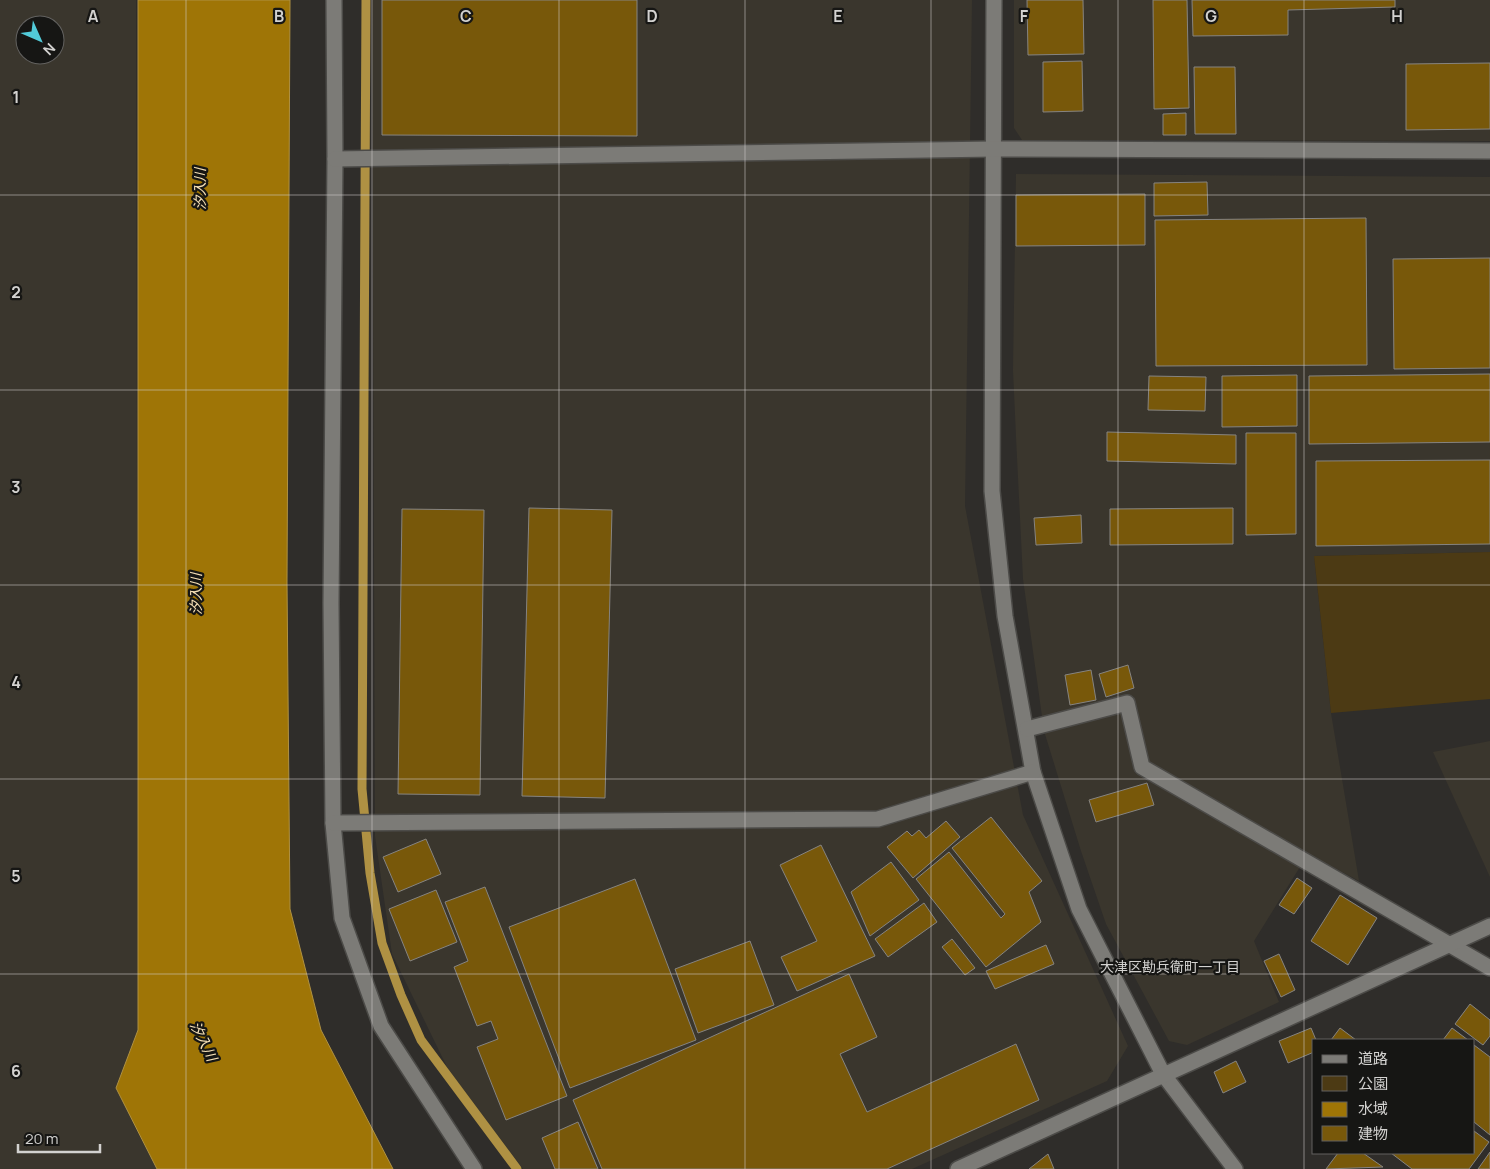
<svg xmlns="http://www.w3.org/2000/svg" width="1490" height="1169" font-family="Manrope,'Noto Sans JP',sans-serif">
<rect width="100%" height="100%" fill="#2f2d2a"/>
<g fill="#3a362d" fill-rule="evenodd">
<path d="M0 0H136L138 1030 116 1088 157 1169H0ZM25 25H55V55H25Z"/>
<path d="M372 0H972L965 506 1023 815 1128 1046 1107 1081 912 1169H523L448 1069 392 954 375 836Z"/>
<path d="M1014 0H1490V141L1022 140 1014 128Z"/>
<path d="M1016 174 1490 177V552L1314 556 1331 713 1359 881 1308 854 1254 941 1279 1002 1187 1045 1169 1041 1106 924 1081 851 1044 731 1023 579 1016 437 1013 370Z"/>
<path d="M1490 741V877L1433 752Z"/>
</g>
<path fill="#4c3a14" d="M1490 552V699L1331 713 1314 556Z"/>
<path fill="#9f7506" stroke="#af9143" d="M138 0H290L287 582 290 909 321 1030 393 1169H157L116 1088 138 1030Z"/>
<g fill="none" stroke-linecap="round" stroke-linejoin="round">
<path stroke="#af9143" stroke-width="9" d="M366 0 362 789 370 873 382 943 401 995 421 1040 517 1169"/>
</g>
<g fill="#78580a" stroke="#868481">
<path d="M382 0H637V136L382 135Z"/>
<path d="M1027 0H1083L1084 54 1028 55Z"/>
<path d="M1153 0H1187L1189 108 1154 109Z"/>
<path d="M1192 0H1395V7L1288 10V35L1193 36Z"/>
<path d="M1082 61 1083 111 1043 112V62Z"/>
<path d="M1490 63V129L1406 130V64Z"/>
<path d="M1194 67H1235L1236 134H1195Z"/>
<path d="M1186 113V135H1163V114Z"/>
<path d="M1207 182 1208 215 1154 216V183Z"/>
<path d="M1145 194V245L1016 246V195Z"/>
<path d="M1366 218 1367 365 1156 366 1155 220Z"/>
<path d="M1490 258V368L1394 369 1393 259Z"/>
<path d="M1490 374V442L1309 444V376Z"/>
<path d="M1297 375V426L1222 427V376Z"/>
<path d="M1149 376 1206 377 1205 411 1148 410Z"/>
<path d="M1107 432 1236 435V464L1107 461Z"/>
<path d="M1246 433H1296V534L1246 535Z"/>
<path d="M1490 460V544L1316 546V461Z"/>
<path d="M529 508 612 510 605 798 522 796Z"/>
<path d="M1233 508V544L1110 545V509Z"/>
<path d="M402 509 484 510 480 795 398 794Z"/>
<path d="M1081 515 1082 543 1036 545 1034 518Z"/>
<path d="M1128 665 1134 688 1106 697 1099 674Z"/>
<path d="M1091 670 1096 700 1070 705 1065 675Z"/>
<path d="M1147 783 1154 805 1096 822 1089 800Z"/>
<path d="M991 817 1042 881 1029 892 1041 922 986 967 916 879 949 852 1001 918 1005 914 952 848Z"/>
<path d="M946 821 960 837 913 878 887 847 907 831 912 836 919 830 926 838Z"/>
<path d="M426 839 441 874 398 892 383 857Z"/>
<path d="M821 845 875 956 797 991 781 957 817 941 780 865Z"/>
<path d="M891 862 919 900 870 936 851 892Z"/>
<path d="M1297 878 1312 888 1294 914 1279 905Z"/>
<path d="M635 879 696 1040 570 1088 509 927Z"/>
<path d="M485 887 567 1096 506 1120 477 1047 498 1039 491 1021 477 1026 454 967 468 961 445 902Z"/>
<path d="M436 890 457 942 410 961 389 909Z"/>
<path d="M1340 895 1377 918 1348 965 1311 941Z"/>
<path d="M924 903 937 922 888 957 875 939Z"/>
<path d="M952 939 975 968 965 975 942 947Z"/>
<path d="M750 941 774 1005 698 1033 675 969Z"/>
<path d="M1046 945 1054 964 995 989 986 971Z"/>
<path d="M1279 954 1295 990 1281 997 1264 961Z"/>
<path d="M849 974 877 1037 840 1054 867 1112 1016 1044 1039 1100 887 1169H602L573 1100Z"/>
<path d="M1470 1004 1490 1020V1036L1483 1045 1455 1024Z"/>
<path d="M1311 1028 1316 1040H1314V1052L1288 1063 1279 1041Z"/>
<path d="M1340 1028 1356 1040H1331Z"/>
<path d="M1452 1028 1468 1040H1443Z"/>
<path d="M1474 1045 1490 1057V1135L1474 1122Z"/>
<path d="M1236 1061 1246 1082 1223 1093 1214 1072Z"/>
<path d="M578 1122 598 1169H555L542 1138Z"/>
<path d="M1474 1131 1489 1142 1469 1169H1412L1391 1153H1474Z"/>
<path d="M1490 1152V1169H1478Z"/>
<path d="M1338 1153H1363L1383 1167 1326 1169Z"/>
<path d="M1048 1154 1054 1169H1029Z"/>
</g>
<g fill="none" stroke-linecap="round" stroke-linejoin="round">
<g stroke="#4c4b48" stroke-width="18">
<g id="minor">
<path d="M334 0 335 159 331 603 333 823 342 918 381 1026 474 1169"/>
<path d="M994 0 992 491 1005 616 1033 772 1079 909 1163 1074 1235 1169"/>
<path d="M335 159 994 149 1490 151"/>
<path d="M1027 729 1127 703 1142 767 1490 968"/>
<path d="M333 823 878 819 1033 772"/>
<path d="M958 1169 1490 926"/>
</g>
</g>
<use href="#minor" stroke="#7c7b77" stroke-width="15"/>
</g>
<path fill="none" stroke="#d3d2d0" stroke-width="1" stroke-opacity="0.55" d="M186 0V1169M372 0V1169M559 0V1169M745 0V1169M931 0V1169M1118 0V1169M1304 0V1169M0 195H1490M0 390H1490M0 585H1490M0 779H1490M0 974H1490"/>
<g text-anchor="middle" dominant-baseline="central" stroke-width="4.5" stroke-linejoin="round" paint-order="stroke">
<g font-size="14" font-style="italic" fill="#f7e1b7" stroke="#161614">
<text transform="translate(199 189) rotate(-90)">汐入川</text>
<text transform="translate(195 594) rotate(-90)">汐入川</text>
<text transform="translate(204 1041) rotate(64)">汐入川</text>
</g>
<g font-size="14" fill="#d3d2d0" stroke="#161614">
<text x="1170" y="966">大津区勘兵衛町一丁目</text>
</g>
</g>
<g font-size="16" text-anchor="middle" font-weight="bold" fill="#d3d2d0" stroke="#161614" stroke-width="4.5" stroke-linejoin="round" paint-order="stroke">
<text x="93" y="22">A</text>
<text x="279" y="22">B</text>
<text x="466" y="22">C</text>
<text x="652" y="22">D</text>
<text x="838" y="22">E</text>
<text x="1024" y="22">F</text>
<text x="1211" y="22">G</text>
<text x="1397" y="22">H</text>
<text x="16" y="103">1</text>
<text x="16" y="298">2</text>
<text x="16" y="493">3</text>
<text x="16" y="688">4</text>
<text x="16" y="882">5</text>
<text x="16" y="1077">6</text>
</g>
<rect x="1312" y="1039" width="162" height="115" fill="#161614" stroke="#62615f"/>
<rect x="1322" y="1055" width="25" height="8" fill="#7c7b77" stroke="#62615f"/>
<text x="1358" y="1064" font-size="15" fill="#d3d2d0">道路</text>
<rect x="1322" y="1076" width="25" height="15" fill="#4c3a14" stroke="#62615f"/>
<text x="1358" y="1089" font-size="15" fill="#d3d2d0">公園</text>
<rect x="1322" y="1102" width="25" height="15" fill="#9f7506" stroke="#62615f"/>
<text x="1358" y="1114" font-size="15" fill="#d3d2d0">水域</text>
<rect x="1322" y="1126" width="25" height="15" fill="#78580a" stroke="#62615f"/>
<text x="1358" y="1139" font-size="15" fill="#d3d2d0">建物</text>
<g transform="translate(40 40) rotate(135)"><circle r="24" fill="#161614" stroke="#62615f"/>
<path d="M0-4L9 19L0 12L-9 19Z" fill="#52cbd9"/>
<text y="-8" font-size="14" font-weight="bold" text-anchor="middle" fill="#d3d2d0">N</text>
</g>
<path d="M18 1144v8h82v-8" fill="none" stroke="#d3d2d0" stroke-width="2.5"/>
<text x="25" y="1144" font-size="15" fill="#d3d2d0" stroke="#161614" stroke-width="4" paint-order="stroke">20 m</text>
</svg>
